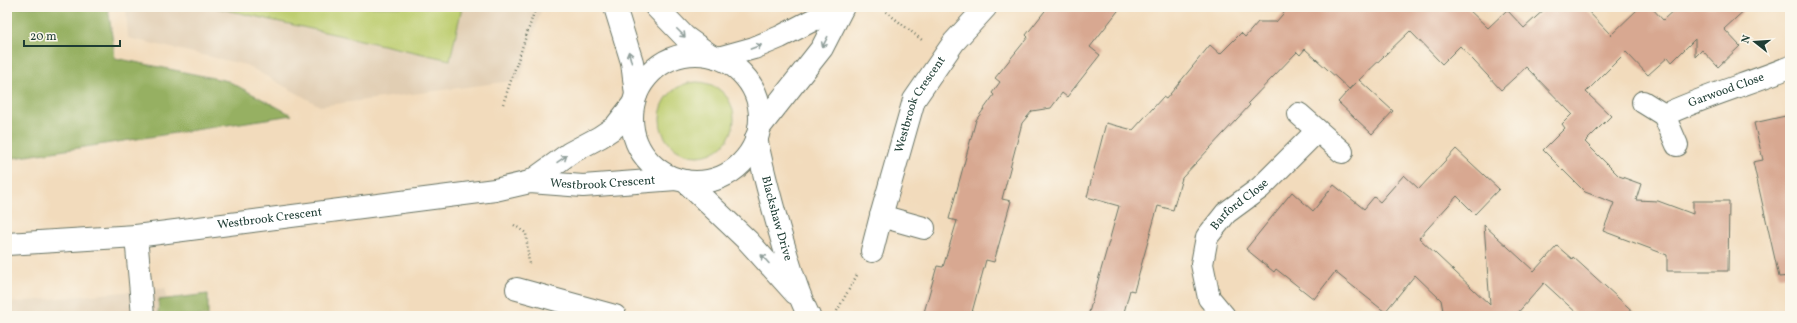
<svg xmlns="http://www.w3.org/2000/svg" width="1797" height="323" font-family="Vollkorn,serif">
<rect width="100%" height="100%" fill="#fbf7ec"/>
<filter id="ink" filterUnits="userSpaceOnUse"><feTurbulence type="fractalNoise" baseFrequency=".025" numOctaves="2"/><feDisplacementMap in="SourceGraphic" scale="8" xChannelSelector="R" yChannelSelector="G"/><feConvolveMatrix kernelMatrix="1 2 1 2 8 2 1 2 1" color-interpolation-filters="sRGB"/></filter>
<filter id="wash" filterUnits="userSpaceOnUse"><feTurbulence type="fractalNoise" baseFrequency=".012" numOctaves="4" result="noise"/><feDisplacementMap in="SourceGraphic" scale="16" xChannelSelector="R" yChannelSelector="G"/><feGaussianBlur stdDeviation="0.9" result="paint"/><feColorMatrix in="noise" values="0 0 0 0 0 0 0 0 0 0 0 0 0 0 0 0 0 1.4 0 .05"/><feComposite in="paint" operator="in"/></filter>
<g filter="url(#wash)">
<rect width="100%" height="100%" fill="#f2dbbc"/>
<g fill="#e1ceb3">
<path d="M126 7H542L520 80 320 106 246 65 128 38Z"/>
<path d="M166 288V316H7V303Z"/>
</g>
<g fill="#bdcd6f" stroke="#6e8552">
<path d="M213 7H462L450 60Z"/>
<circle cx="697" cy="119" r="37"/>
</g>
<g fill="#96b062" stroke="#5a764b">
<path d="M7 7H108L115 58 228 81 292 115 7 159Z"/>
<path d="M208 294V316H158L159 300Z"/>
</g>
<g id="blocks">
<g fill="#d8a891">
<path d="M1048 7H1121L1090 47 1100 55 1067 97 1062 93 1051 108 1032 111 1022 123 1002 199 1011 201 994 262 986 260 971 316H923L937 266 943 267 957 221 949 219 976 120 994 95 992 93 1000 82 995 78 1028 37 1026 35Z"/>
<path d="M1289 7H1466L1488 28 1507 10 1524 28 1547 7H1584L1611 35 1640 7H1651L1663 20 1677 7H1748L1724 29 1740 46 1718 67 1702 50 1695 57V39L1672 62 1668 57 1648 75 1626 52 1586 92 1611 116 1585 142 1619 176 1641 184 1636 200 1658 201 1693 214V201H1729L1728 271H1667V255L1603 231 1614 203 1585 192 1543 150 1565 128 1562 124 1572 114 1526 67 1501 90 1460 46 1442 64 1410 31 1359 80 1393 111 1372 134 1338 102 1357 81 1349 89 1305 49 1300 55 1297 52 1248 103 1250 105 1182 178 1173 210 1158 206 1134 291 1130 290 1123 316H1088L1119 206 1087 197 1106 123 1133 130 1163 97 1166 99 1210 45 1220 54 1241 33 1245 37 1258 22H1276Z"/>
<path d="M1790 115V276L1779 277 1753 162 1763 160 1754 123Z"/>
<path d="M1456 149 1499 189 1475 214 1457 196 1419 238 1490 305 1484 225 1534 271 1557 246 1572 259 1573 257 1638 316H1580L1544 283 1515 316H1444L1441 300 1415 275 1385 312 1335 272 1314 299 1276 269 1274 272 1246 249 1292 192 1313 211 1334 185 1364 209 1374 197 1380 202 1404 175 1419 189Z"/>
</g>
</g>
</g>
<g filter="url(#ink)">
<use href="#blocks" fill-opacity="0" stroke="#697464" stroke-width="1"/>
<g fill="none" stroke-linecap="round" stroke-linejoin="round">
<g stroke="#697464" stroke-width="24">
<g id="minor">
<path d="M615 7 632 62 636 95"/>
<path d="M656 7 685 37 710 55"/>
<circle cx="696" cy="118" r="64"/>
<path d="M718 58 754 48 780 37 838 7"/>
<path d="M1643 102 1664 115 1677 145"/>
<path d="M1299 114 1342 152"/>
<path id="s1" d="M1664 115C1705 96 1748 84 1790 67"/>
<path d="M759 128 822 48 843 7"/>
<path id="s2" d="M756 138C764 176 774 213 785 250 792 273 798 295 809 316"/>
<path d="M685 181 748 241 795 293"/>
<path d="M530 182 570 153 600 137 615 127 633 104"/>
<path id="s3" d="M881 216 914 100 954 42 986 7"/>
<path d="M136 236 143 316"/>
<path id="s4" d="M7 244 136 236 495 190 530 182 583 186 676 179"/>
<path d="M872 251 881 216 924 228"/>
<path d="M517 289 615 316"/>
<path id="s5" d="M1224 316 1209 298 1202 264 1207 237 1226 213 1260 188 1317 131"/>
</g>
</g>
<g stroke="#697464" stroke-width="2.5" stroke-dasharray="1 3" stroke-linecap="butt">
<path d="M880 7 922 40"/>
<path d="M503 104 536 7"/>
<path d="M514 225 526 233 529 264"/>
<path d="M837 311 857 275"/>
</g>
<use href="#minor" stroke="#fff" stroke-width="22"/>
</g>
<defs><path id="oneway-shaft" d="M-6 0H5M1.5-3L5.5 0L1.5 3" fill="none" stroke-width="1.6" stroke-linecap="round" stroke-linejoin="round"/></defs>
<g stroke="#8f9e9a">
<use href="#oneway-shaft" transform="translate(681 33) rotate(45)"/>
<use href="#oneway-shaft" transform="translate(825 42) rotate(117)"/>
<use href="#oneway-shaft" transform="translate(756 47) rotate(-20)"/>
<use href="#oneway-shaft" transform="translate(630 57) rotate(-105)"/>
<use href="#oneway-shaft" transform="translate(562 159) rotate(-35)"/>
<use href="#oneway-shaft" transform="translate(765 259) rotate(-132)"/>
</g>
</g>
<g text-anchor="middle" dominant-baseline="central" stroke-width="3" stroke-linejoin="round" paint-order="stroke">
<g font-size="12" fill="#1f3d34" stroke="#fbf7ec">
<text stroke="none"><textPath href="#s1" startOffset="67">Garwood Close</textPath></text>
<text stroke="none"><textPath href="#s3" startOffset="119">Westbrook Crescent</textPath></text>
<text stroke="none"><textPath href="#s4" startOffset="600">Westbrook Crescent</textPath></text>
<text stroke="none"><textPath href="#s5" startOffset="132">Barford Close</textPath></text>
<text stroke="none"><textPath href="#s2" startOffset="83">Blackshaw Drive</textPath></text>
<text stroke="none"><textPath href="#s4" startOffset="264">Westbrook Crescent</textPath></text>
</g>
</g>
<rect width="1797" height="323" fill="none" stroke="#fbf7ec" stroke-width="24"/>
<g transform="translate(1755 42) rotate(287)" stroke="#fbf7ec" stroke-width="3" paint-order="stroke">
<path d="M0-3L7 15L0 10L-7 15Z" fill="#1f3d34"/>
<text y="-6" font-size="11" font-weight="bold" text-anchor="middle" fill="#1f3d34">N</text>
</g>
<path d="M24 40v6h96v-6" fill="none" stroke="#1f3d34" stroke-width="2"/>
<text x="30" y="40" font-size="12" fill="#1f3d34" stroke="#fbf7ec" stroke-width="3" paint-order="stroke">20 m</text>
</svg>
